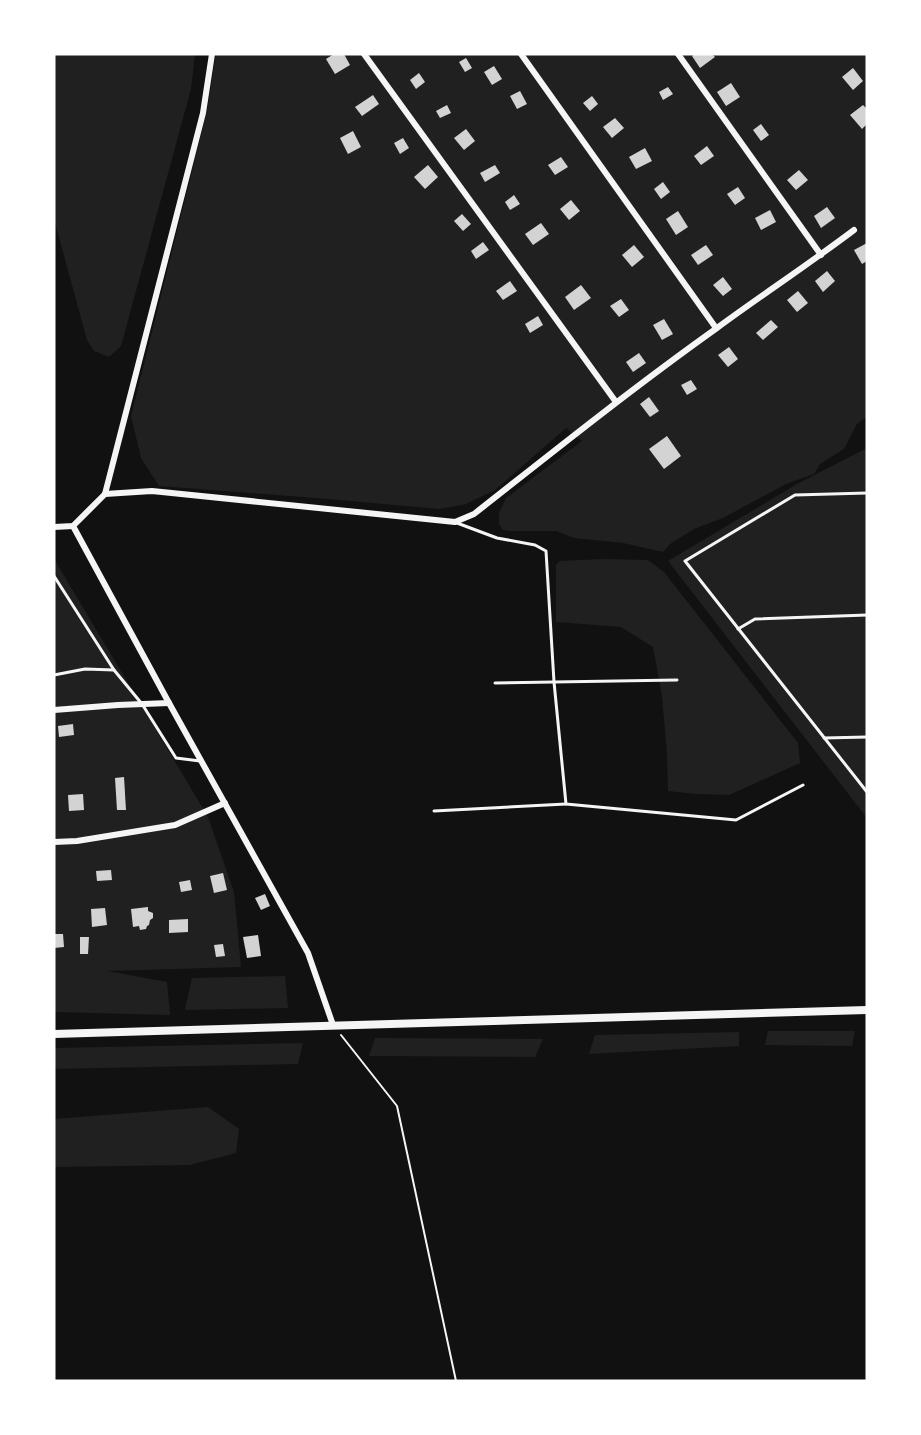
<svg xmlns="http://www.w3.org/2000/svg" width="921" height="1435" font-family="Inter,sans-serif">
<rect width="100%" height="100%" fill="#111"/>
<g fill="#202020">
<path d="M54 54H195L191 89 121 346 109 357 94 351 87 340 54 219Z"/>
<path d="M216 54H867V417L857 424 844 449 820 464 814 474 786 484 723 518 694 529 670 544 663 552 623 543 574 538 556 531H511L503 530 499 524V513L506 498 582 441 566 428 495 490 466 504 440 509 328 499 159 486 141 458 131 416 207 111Z"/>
<path d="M867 448V818L668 561 797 484Z"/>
<path d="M54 559 208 817 234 892 241 967 108 971 167 982 170 1015 54 1012Z"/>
<path d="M603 559 648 560 664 572 798 743 800 763 729 795 697 794 668 791 667 755 662 696 653 647 621 627 556 622V565L560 561Z"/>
<path d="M285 976 288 1008 185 1010 192 978Z"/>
<path d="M768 1031H855L852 1046 765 1045Z"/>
<path d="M739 1032V1046L589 1054 595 1035Z"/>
<path d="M375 1038 543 1039 535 1057 369 1056Z"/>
<path d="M303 1043 298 1064 54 1069V1048Z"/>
<path d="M208 1107 239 1129 236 1153 190 1165 54 1167V1119Z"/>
</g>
<g fill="#d3d3d3">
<path d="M334 54H344L350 65 335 74 326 59Z"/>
<path d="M695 54H712L715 57 700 68 692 56Z"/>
<path d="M466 58 472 68 465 72 459 62Z"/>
<path d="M494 66 502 79 492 85 484 72Z"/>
<path d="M853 68 863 81 853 90 842 77Z"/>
<path d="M419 73 425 82 416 89 410 80Z"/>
<path d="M731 83 740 97 726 106 717 92Z"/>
<path d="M668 87 673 94 663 100 659 92Z"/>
<path d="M520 91 527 104 517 109 510 96Z"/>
<path d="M373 95 379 104 362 116 355 107Z"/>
<path d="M592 96 598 104 590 111 583 103Z"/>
<path d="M447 105 451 113 440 118 436 111Z"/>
<path d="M863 105 867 109V124L862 129 850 115Z"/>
<path d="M615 118 624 128 612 138 603 127Z"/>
<path d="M761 124 769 135 761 141 753 130Z"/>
<path d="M466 129 475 141 464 150 454 138Z"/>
<path d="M353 131 361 147 348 154 340 138Z"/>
<path d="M403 138 409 148 400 154 394 143Z"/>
<path d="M707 146 714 156 701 165 694 156Z"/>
<path d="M645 148 652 161 636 169 629 157Z"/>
<path d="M561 157 568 167 555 175 548 165Z"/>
<path d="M428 165 438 177 425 189 414 177Z"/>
<path d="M495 165 500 173 485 182 480 173Z"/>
<path d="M799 170 808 180 796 190 787 180Z"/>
<path d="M663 182 670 192 661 199 654 189Z"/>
<path d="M738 187 745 198 735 205 727 194Z"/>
<path d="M514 195 520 204 510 210 505 202Z"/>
<path d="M571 200 580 211 569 220 560 209Z"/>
<path d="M827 207 835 218 821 228 814 216Z"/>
<path d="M770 210 776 222 761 230 755 218Z"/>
<path d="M678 211 688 227 676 235 666 219Z"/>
<path d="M462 214 471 224 463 231 454 221Z"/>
<path d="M541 223 549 234 533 245 525 234Z"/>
<path d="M483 242 489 250 476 259 471 251Z"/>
<path d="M867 243V261L862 264 854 250Z"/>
<path d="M634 245 644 257 632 267 622 255Z"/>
<path d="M706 245 713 255 698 265 691 255Z"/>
<path d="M827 271 835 281 823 292 815 281Z"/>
<path d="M723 277 732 289 723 296 713 285Z"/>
<path d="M510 281 517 291 503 300 496 291Z"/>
<path d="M581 285 591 298 574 310 565 297Z"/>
<path d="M798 291 808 303 797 312 787 300Z"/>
<path d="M621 299 629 310 619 317 610 306Z"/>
<path d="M538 316 543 325 530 333 525 324Z"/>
<path d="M664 319 673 334 662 340 653 325Z"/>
<path d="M771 320 778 327 763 340 756 333Z"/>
<path d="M729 347 738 359 728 367 718 355Z"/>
<path d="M639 353 646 363 633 372 626 362Z"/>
<path d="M691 380 697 389 687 395 681 385Z"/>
<path d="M649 397 659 411 650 417 640 404Z"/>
<path d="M667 436 681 456 664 469 649 449Z"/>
<path d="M73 724 74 735 59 737 58 726Z"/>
<path d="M124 777 126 810H117L115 778Z"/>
<path d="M83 794 84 810 69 811 68 795Z"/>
<path d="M111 870 112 880 97 881 96 871Z"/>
<path d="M223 873 227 890 214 893 210 876Z"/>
<path d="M190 880 192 890 181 892 179 882Z"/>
<path d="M265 894 270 906 261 910 255 898Z"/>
<path d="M148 907V911L153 913V918L150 920 149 925 147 926 146 929 140 930 139 926 133 927 131 909Z"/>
<path d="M105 908 107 925 92 927 91 909Z"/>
<path d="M188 919V932L169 933V920Z"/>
<path d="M54 934H63L64 947 54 948Z"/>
<path d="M258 935 261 956 247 958 243 937Z"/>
<path d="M80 937H89L88 954H80Z"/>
<path d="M223 944 225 956 216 957 214 945Z"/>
</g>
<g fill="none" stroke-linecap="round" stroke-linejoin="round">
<path stroke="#f5f5f5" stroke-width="2" d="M341 1035 397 1106 456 1381"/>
<g stroke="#f5f5f5" stroke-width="3">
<path d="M867 493 795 495 685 561 867 792"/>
<path d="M457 523 497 538 535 545 546 551 554 682 566 804 736 820 803 785"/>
<path d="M54 576 114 670 142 704 176 758 200 761"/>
<path d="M738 629 755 619 867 615"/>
<path d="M54 675 85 669 114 670"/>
<path d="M495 683 677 680"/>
<path d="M824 738 867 737"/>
<path d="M434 811 566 804"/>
</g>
<g stroke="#f5f5f5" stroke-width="6">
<path d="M364 54 616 402"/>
<path d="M521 54 716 328"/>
<path d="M678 54 821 255"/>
<path d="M105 494 203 113 212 54"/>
<path d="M73 526 169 703 308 953 333 1025"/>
<path d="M54 527 73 526 105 494 152 491 455 522 474 514C554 451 634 387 717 328 762 295 809 264 854 230"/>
<path d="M54 710 118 705 169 703"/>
<path d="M54 842 77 841 175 825 225 803"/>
</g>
<path stroke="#f5f5f5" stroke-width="8" d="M54 1034 867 1010"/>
</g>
<rect width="921" height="1435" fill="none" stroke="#ffffff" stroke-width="111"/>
</svg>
